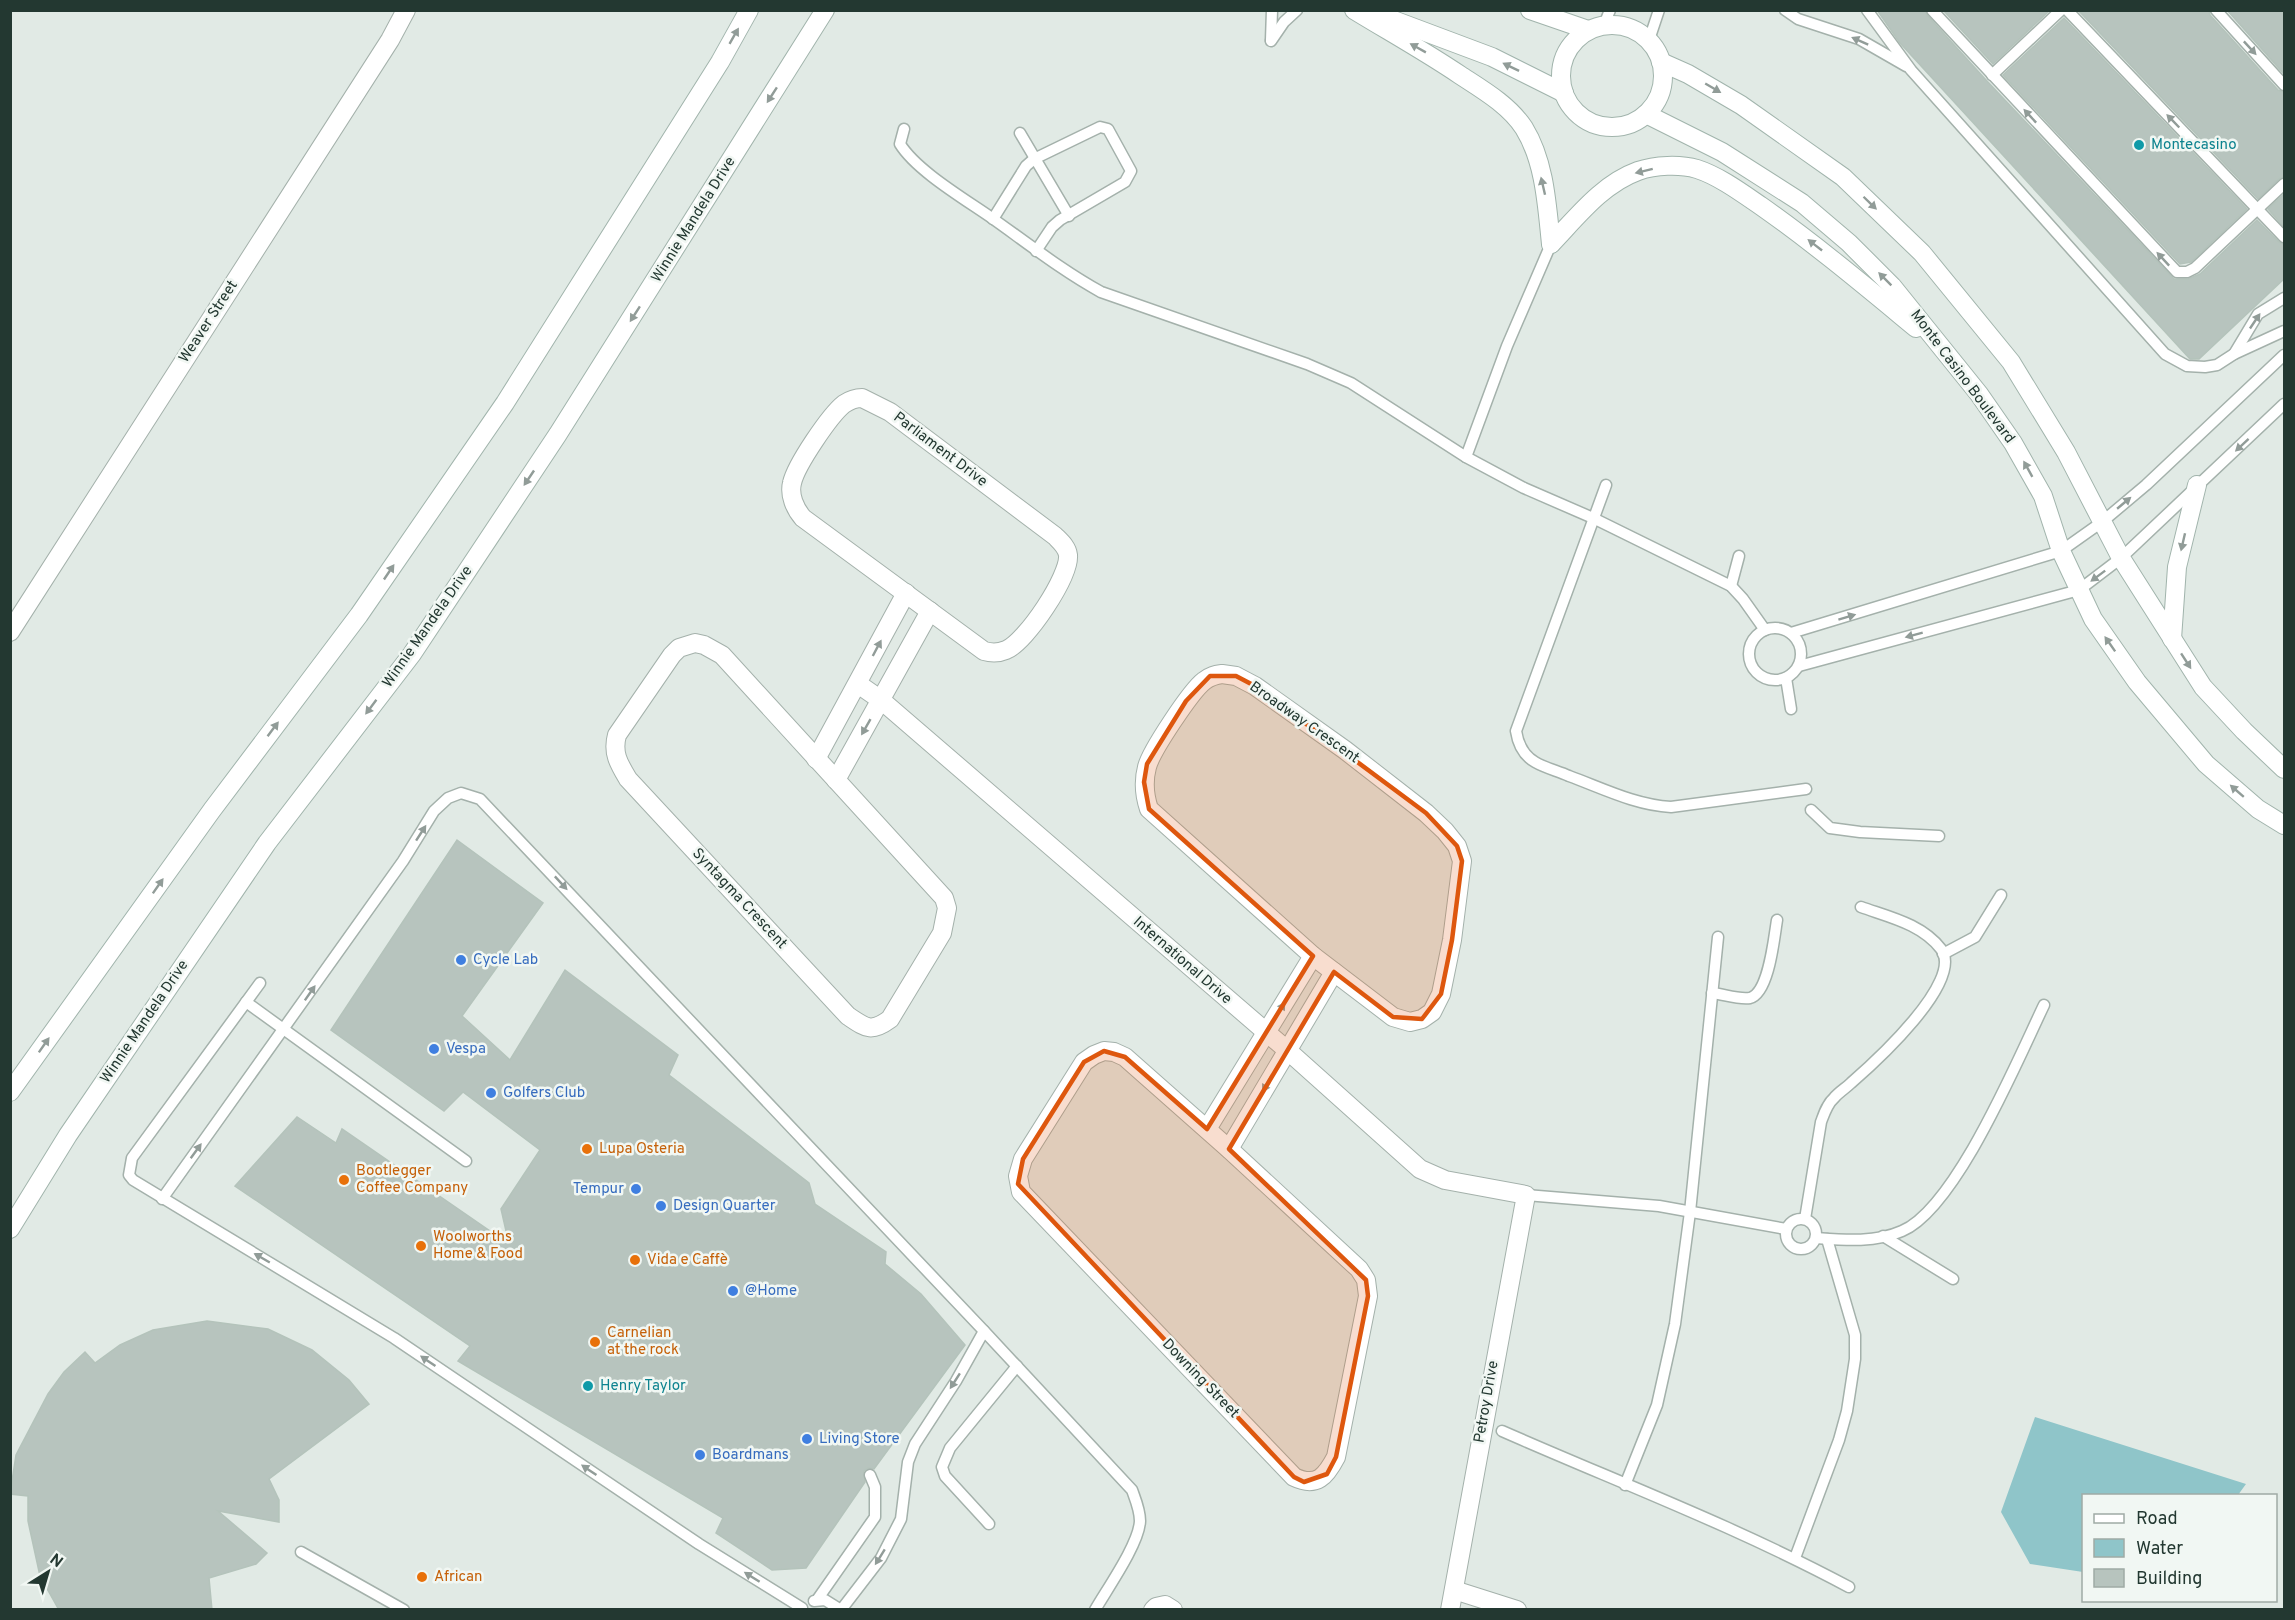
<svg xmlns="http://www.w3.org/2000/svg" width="2295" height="1620" font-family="Overpass,sans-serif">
<rect width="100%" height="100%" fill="#e1eae5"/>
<path fill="#8fc5c9" d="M2035 1417 2246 1484 2238 1495 2084 1496 2083 1572 2030 1564 2001 1512Z"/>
<g fill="#b7c4be" stroke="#b4c3bb" stroke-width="1.5">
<path d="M1877 10H1925L1927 15 1986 80 2174 279H2188L2200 274 2257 220 2279 242 2284 244V279L2199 359H2190L1900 43Z"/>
<path d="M1943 10H2050L1993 64Z"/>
<path d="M2078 10H2209L2210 15 2278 90 2284 92V177L2279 179 2258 199Z"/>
<path d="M2227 10H2284V74Z"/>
<path d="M2064 18 2247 209 2191 262 2180 264 2003 75Z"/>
<path d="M2284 194V227L2268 209Z"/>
<path d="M457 840 543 903 462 1016 510 1060 565 970 678 1055 669 1075 809 1183 815 1204 886 1252 885 1264 921 1294 965 1345 874 1469 868 1468 864 1471 865 1482 806 1568 772 1570 716 1533 723 1518 458 1361 470 1346 235 1186 297 1117 336 1143 342 1129 509 1244 501 1209 540 1150 463 1092 444 1111 331 1030Z"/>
<path d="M207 1321 268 1329 312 1350 349 1380 369 1404 269 1479 279 1500V1522L218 1511 267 1553 256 1564 209 1578 212 1610H59L40 1576 28 1521V1496L10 1494 16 1455 48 1394 64 1372 85 1352 95 1363 120 1345 153 1330Z"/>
</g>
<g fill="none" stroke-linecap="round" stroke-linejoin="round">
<g stroke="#a4b1ab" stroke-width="13">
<g id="lane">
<path d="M1785 10 1798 19 1859 39 1906 66"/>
<path d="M1867 10 1911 70 2165 354 2187 366 2205 367 2217 365 2234 354 2284 331"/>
<path d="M1932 10 2177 272H2187L2195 268 2284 184"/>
<path d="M2067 10 2284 237"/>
<path d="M2216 10 2284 85"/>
<path d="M1604 25 1610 10"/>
<path d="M1271 40 1272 10"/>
<path d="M1649 40 1659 10"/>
<path d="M1271 41 1284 22 1297 10"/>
<path d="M1992 75 2061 10"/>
<path d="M904 129 900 144C916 170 963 198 989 216 1026 242 1061 270 1101 292L1307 364 1351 383 1466 457 1524 488 1593 518 1731 586 1743 599 1765 630"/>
<path d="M1020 133 1069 216"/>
<path d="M993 219 1026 166 1034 159 1100 127 1108 129 1131 171 1125 182 1060 220 1052 227 1036 251"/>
<path d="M2234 354 2258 314 2284 298"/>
<path d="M1466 457 1507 346 1551 244"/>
<path d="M1606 485 1516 731C1518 744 1523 755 1535 762 1545 768 1558 771 1569 776 1602 788 1635 805 1671 807L1806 789"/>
<path d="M1731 586 1739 556"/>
<circle cx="1775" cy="654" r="26"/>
<path d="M1791 633 2061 551 2102 522 2146 485 2284 355"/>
<path d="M1799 666 2079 590 2121 558 2284 404"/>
<path d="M1786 678 1791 709"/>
<path d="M1811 810 1830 828 1860 832 1939 836"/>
<path d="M1943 954 1975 937 2001 895"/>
<path d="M260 983 132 1158 129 1175 133 1180 394 1338 699 1544 802 1608"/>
<path d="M1712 993C1723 994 1739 1000 1750 998 1769 993 1774 938 1777 920"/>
<path d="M246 1002 466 1161"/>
<path d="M1526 1195 1659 1206 1786 1229"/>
<path d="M162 1199 403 861 434 811 448 798 461 793 480 799 984 1331 1132 1490C1136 1501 1140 1510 1140 1521 1139 1544 1107 1589 1095 1610"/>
<path d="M1805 1219 1821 1122C1824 1114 1827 1104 1834 1098 1839 1092 1846 1088 1851 1083 1874 1063 1965 981 1941 949 1922 924 1889 917 1861 907"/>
<circle cx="1801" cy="1234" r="15"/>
<path d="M1883 1236 1953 1279"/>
<path d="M1816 1238C1843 1240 1875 1243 1902 1231 1956 1208 2018 1059 2044 1005"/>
<path d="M1502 1431C1618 1482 1737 1527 1849 1587"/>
<path d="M1625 1485 1657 1405 1675 1324 1690 1212 1718 937"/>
<path d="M989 1524 945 1476 942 1467 950 1448 1017 1366"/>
<path d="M301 1552 404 1610"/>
<path d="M1795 1558 1839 1440 1847 1411 1855 1359V1335L1827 1239"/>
<path d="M817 1600 875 1517V1487L870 1475"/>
<path d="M814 1601 825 1600 841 1610"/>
<path d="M841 1610 881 1558 901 1519 908 1462 915 1444 956 1381 984 1331"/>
</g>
</g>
<g stroke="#a4b1ab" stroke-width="20">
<g id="street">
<path d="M862 398 890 412 1055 536C1061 542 1067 547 1068 555 1070 576 1026 642 1006 650 999 653 991 653 984 651L803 518C795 509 789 495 792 483 796 465 830 415 844 404 850 400 855 398 862 398Z"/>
<path d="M10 632 390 40 406 10"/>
<path d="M695 643 704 645 722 655 944 898 947 908 942 933 890 1019C871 1033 866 1028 848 1016L628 779C619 764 612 753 617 735L672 655 679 648Z"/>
<path d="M1222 674 1236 676 1255 686 1345 750 1426 813 1445 831 1457 846 1462 861 1452 940 1441 994 1432 1012 1422 1019 1410 1022 1393 1017 1313 956 1149 809C1144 794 1143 782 1147 767 1151 751 1191 691 1204 681 1210 676 1215 675 1222 674Z"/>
<path d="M858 684 881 700 1287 1050 1420 1169 1445 1180 1526 1195 1450 1610"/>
<path d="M816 759 906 593"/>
<path d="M836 780 930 611"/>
<path d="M1104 1051 1114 1052 1125 1057 1229 1149 1359 1269 1366 1280 1368 1296 1336 1457C1326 1476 1317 1488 1294 1477L1021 1192 1018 1176 1023 1159 1084 1062 1094 1055Z"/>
<path d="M1207 1129 1313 956"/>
<path d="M1229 1149 1334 972"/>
<path d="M1454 1590 1517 1610"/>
<path d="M1153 1610 1156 1607 1165 1605 1173 1610"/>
</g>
</g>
<g stroke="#a1b4ac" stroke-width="20">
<g id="secondary">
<path d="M1354 10C1390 32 1426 52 1460 75 1483 90 1509 105 1524 128 1545 162 1547 206 1551 244"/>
<path d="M1530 10 1588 30"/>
<path d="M1372 12 1492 57 1564 93"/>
<circle cx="1612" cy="76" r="51"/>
<path d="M1661 62 1688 74 1741 105 1843 177 1922 253 2011 362 2066 452 2121 558 2203 687 2244 731 2284 769"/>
<path d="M1646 114 1722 152 1802 203 1849 243 1892 286 1979 394 2013 443 2043 496 2061 551 2093 619 2137 682 2206 764 2258 809 2284 825"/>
<path d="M1551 244C1577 217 1602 184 1638 171 1655 165 1680 164 1697 169 1719 176 1742 193 1761 206 1815 244 1865 286 1916 328"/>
<path d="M2172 639 2177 567 2197 485"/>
<path d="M10 1092 212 810 359 615 505 403 720 62 749 10"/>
<path d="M10 1229 68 1135 267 843 412 654 558 434 825 10"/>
</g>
</g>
<use href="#lane" stroke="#fff" stroke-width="10"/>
<use href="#street" stroke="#fff" stroke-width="18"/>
<use href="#secondary" stroke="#fff" stroke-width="18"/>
</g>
<defs><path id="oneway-solid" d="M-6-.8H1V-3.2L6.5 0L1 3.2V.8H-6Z" transform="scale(1.5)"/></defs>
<g fill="#919c98">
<use href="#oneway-solid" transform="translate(734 36) rotate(-60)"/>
<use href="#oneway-solid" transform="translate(1860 41) rotate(-156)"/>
<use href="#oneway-solid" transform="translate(1418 48) rotate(-151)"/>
<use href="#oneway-solid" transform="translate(2250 48) rotate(47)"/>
<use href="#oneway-solid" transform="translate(1511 67) rotate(-154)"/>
<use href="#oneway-solid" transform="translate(1713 88) rotate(30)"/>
<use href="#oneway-solid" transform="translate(772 95) rotate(123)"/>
<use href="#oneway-solid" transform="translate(2030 116) rotate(-133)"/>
<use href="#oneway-solid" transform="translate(2173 121) rotate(-134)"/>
<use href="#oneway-solid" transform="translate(1644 171) rotate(166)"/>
<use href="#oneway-solid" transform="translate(1543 186) rotate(-103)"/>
<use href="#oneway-solid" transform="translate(1870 203) rotate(44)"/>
<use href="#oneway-solid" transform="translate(1815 245) rotate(-142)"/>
<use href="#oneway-solid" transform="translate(2163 259) rotate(-133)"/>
<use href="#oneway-solid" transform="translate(1885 279) rotate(-135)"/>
<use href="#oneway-solid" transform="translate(635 314) rotate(123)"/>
<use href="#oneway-solid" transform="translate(2255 321) rotate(-56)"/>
<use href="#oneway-solid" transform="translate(2242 445) rotate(137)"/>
<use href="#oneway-solid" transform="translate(2028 469) rotate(-119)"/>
<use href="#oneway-solid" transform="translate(529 478) rotate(124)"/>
<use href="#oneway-solid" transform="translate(2124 503) rotate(-40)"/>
<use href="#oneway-solid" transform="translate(2183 542) rotate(103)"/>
<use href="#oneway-solid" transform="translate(389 572) rotate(-56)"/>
<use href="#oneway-solid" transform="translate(2098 576) rotate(143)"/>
<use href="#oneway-solid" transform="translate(1847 617) rotate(-17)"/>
<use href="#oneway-solid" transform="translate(1914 635) rotate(165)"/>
<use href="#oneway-solid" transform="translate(2110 644) rotate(-125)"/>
<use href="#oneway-solid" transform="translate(877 648) rotate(-62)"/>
<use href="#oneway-solid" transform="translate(2186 661) rotate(57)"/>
<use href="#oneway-solid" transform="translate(371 707) rotate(127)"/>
<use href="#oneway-solid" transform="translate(866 727) rotate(120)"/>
<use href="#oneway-solid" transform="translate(273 729) rotate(-53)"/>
<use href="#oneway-solid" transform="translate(2237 791) rotate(-139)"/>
<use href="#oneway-solid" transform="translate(421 833) rotate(-57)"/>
<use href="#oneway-solid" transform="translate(561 883) rotate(47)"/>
<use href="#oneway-solid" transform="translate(158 886) rotate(-55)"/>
<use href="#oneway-solid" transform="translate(310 993) rotate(-55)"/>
<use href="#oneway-solid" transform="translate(1280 1010) rotate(-57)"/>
<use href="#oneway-solid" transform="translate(44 1045) rotate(-55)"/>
<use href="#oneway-solid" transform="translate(1267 1084) rotate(120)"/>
<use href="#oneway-solid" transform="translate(196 1151) rotate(-54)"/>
<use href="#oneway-solid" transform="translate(262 1258) rotate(-150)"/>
<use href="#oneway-solid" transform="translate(428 1361) rotate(-146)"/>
<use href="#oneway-solid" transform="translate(955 1381) rotate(123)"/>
<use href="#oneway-solid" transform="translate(589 1470) rotate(-146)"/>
<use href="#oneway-solid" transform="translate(880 1557) rotate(122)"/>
<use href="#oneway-solid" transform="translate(752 1577) rotate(-148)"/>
</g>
<path fill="#de570e" fill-opacity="0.2" stroke="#de570e" stroke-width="4.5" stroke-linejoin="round" d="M1210 676H1236L1255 686 1426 813 1457 846 1462 861 1452 940 1441 994 1422 1019 1393 1017 1334 972 1229 1149 1366 1280 1368 1296 1336 1457 1327 1474 1304 1482 1294 1477 1018 1184 1023 1159 1084 1062 1104 1051 1125 1057 1207 1129 1313 956 1149 809 1144 782 1147 764 1186 701Z"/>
<g fill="#0f9aa8" stroke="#f1f7f3" stroke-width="2">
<circle cx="2139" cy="145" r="6"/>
<circle cx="588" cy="1386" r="6"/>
</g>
<g fill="#3f7fe0" stroke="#f1f7f3" stroke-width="2">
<circle cx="461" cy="960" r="6"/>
<circle cx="434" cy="1049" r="6"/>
<circle cx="491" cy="1093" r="6"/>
<circle cx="636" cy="1189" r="6"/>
<circle cx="661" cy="1206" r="6"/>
<circle cx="733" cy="1291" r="6"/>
<circle cx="807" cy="1439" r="6"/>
<circle cx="700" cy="1455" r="6"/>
</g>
<g fill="#e8710a" stroke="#f1f7f3" stroke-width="2">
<circle cx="587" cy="1149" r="6"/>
<circle cx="344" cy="1180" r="6"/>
<circle cx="421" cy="1246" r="6"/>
<circle cx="635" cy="1260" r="6"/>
<circle cx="595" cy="1342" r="6"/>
<circle cx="422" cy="1577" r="6"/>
</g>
<g text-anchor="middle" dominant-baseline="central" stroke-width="5" stroke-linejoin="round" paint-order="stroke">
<g font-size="15" fill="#0d838f" stroke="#f1f7f3" text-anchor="start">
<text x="2151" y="145">Montecasino</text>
<text x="600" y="1386">Henry Taylor</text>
</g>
<g font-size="15" fill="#233831" stroke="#f1f7f3">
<text transform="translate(694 220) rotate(-58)">Winnie Mandela Drive</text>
<text transform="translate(209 322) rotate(-57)">Weaver Street</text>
<text transform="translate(1962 377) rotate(53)">Monte Casino Boulevard</text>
<text transform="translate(940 450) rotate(37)">Parliament Drive</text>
<text transform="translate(428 627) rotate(-55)">Winnie Mandela Drive</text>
<text transform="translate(1304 723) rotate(35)">Broadway Crescent</text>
<text transform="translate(739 899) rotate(47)">Syntagma Crescent</text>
<text transform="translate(1182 961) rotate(41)">International Drive</text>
<text transform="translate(145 1022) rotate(-56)">Winnie Mandela Drive</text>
<text transform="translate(1200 1379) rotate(46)">Downing Street</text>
<text transform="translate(1487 1402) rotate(-80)">Petroy Drive</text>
</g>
<g font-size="15" fill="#366cbe" stroke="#f1f7f3" text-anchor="start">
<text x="473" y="960">Cycle Lab</text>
<text x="446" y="1049">Vespa</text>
<text x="503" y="1093">Golfers Club</text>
<text x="624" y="1189" text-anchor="end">Tempur</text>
<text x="673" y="1206">Design Quarter</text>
<text x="745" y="1291">@Home</text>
<text x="819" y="1439">Living Store</text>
<text x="712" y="1455">Boardmans</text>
</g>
<g font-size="15" fill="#c56008" stroke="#f1f7f3" text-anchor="start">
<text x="599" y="1149">Lupa Osteria</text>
<text x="356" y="1171">Bootlegger<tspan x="356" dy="17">Coffee Company</tspan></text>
<text x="433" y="1237">Woolworths<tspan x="433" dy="17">Home &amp; Food</tspan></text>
<text x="647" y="1260">Vida e Caffè</text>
<text x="607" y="1333">Carnelian<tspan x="607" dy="17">at the rock</tspan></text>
<text x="434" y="1577">African</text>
</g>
</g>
<rect width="2295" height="1620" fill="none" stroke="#233831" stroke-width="24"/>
<rect x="2082" y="1494" width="195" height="108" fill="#f1f7f3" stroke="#9faba5" stroke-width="1.5"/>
<rect x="2094" y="1514" width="30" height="9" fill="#ffffff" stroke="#9faba5" stroke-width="1.5"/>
<text x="2136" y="1524" font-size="18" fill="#233831">Road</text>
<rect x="2094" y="1539" width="30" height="18" fill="#8fc5c9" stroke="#9faba5" stroke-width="1.5"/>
<text x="2136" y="1554" font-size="18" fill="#233831">Water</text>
<rect x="2094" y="1569" width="30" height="18" fill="#b7c4be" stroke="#9faba5" stroke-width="1.5"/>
<text x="2136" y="1584" font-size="18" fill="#233831">Building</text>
<g transform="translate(48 1572) rotate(37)" stroke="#f1f7f3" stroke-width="4.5" paint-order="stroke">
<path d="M0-4.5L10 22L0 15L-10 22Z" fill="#233831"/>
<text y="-9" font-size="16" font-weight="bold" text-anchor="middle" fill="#233831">N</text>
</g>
</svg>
